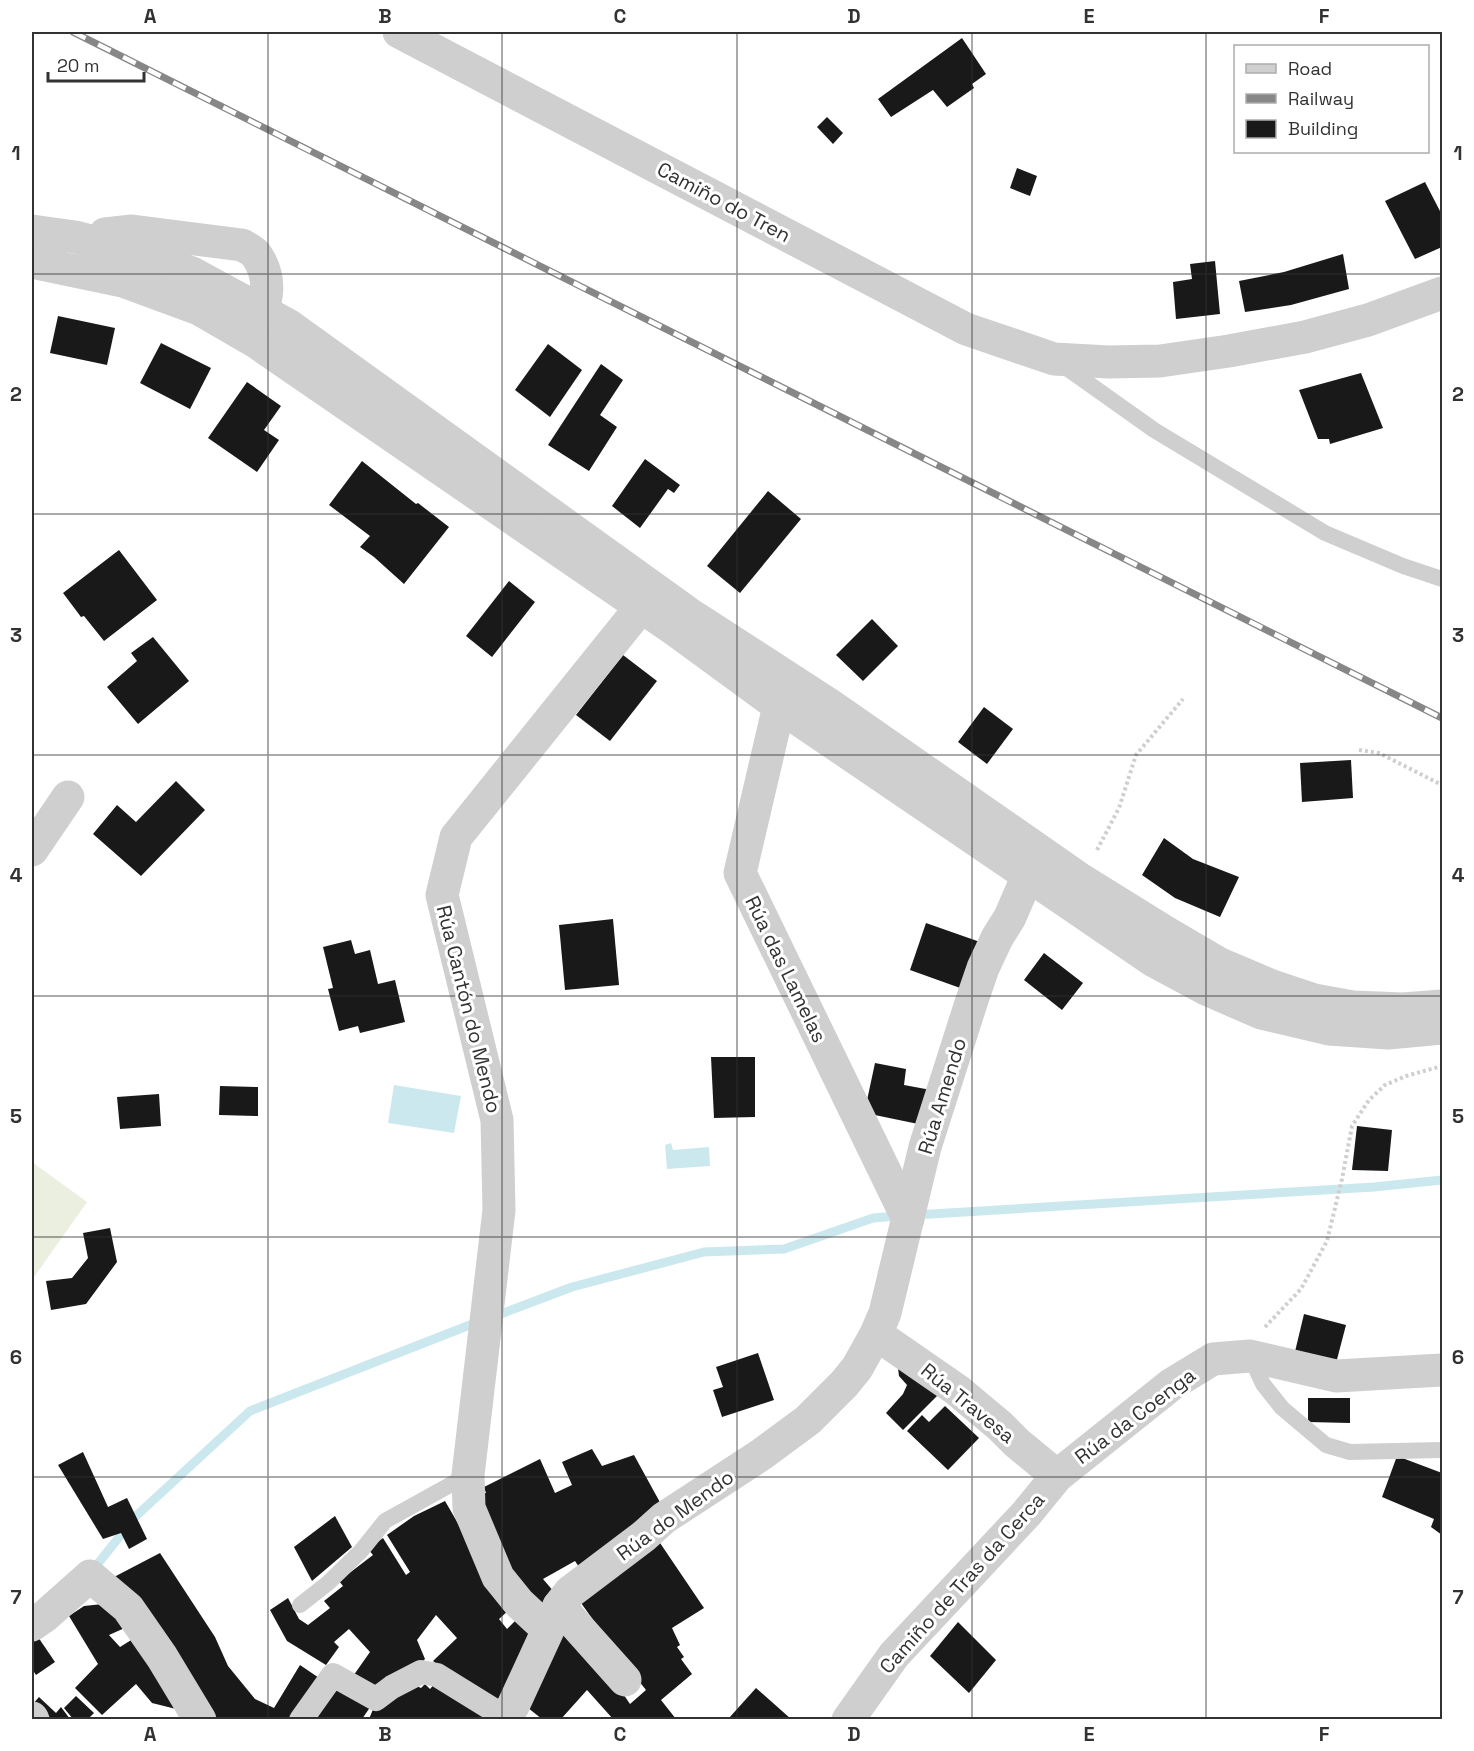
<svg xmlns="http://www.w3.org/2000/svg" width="1474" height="1751" font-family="'Space Grotesk',sans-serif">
<rect width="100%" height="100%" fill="#fff"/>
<path fill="#ebefe0" d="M32 1162 87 1202 32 1280Z"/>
<g fill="#cce8ef">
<path d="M394 1085 461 1096 454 1133 388 1123Z"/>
<path d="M671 1143 673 1150 709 1147 710 1166 667 1169 665 1145Z"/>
</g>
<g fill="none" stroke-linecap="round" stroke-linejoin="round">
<g stroke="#cce8ef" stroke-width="9">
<path d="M915 1215 1374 1187 1442 1180"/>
<path d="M493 1317 572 1287 704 1252 784 1249 873 1218 898 1216"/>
<path d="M92 1571 136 1516 250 1411 480 1321"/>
</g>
</g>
<g fill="#191919">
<path d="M962 38 986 74 972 84 974 88 947 107 933 90 891 117 878 99Z"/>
<path d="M827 117 843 133 833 144 817 127Z"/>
<path d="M1017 168 1037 176 1030 196 1010 188Z"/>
<path d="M1425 182 1442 215V247L1415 259 1385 201Z"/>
<path d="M1343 254 1349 289 1291 305 1245 312 1239 281 1284 272Z"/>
<path d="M1215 261 1220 314 1176 319 1173 282 1192 279 1190 264Z"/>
<path d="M58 316 115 328 107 365 50 353Z"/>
<path d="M161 343 211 368 190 409 140 383Z"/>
<path d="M548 344 582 370 550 417 515 390Z"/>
<path d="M601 364 623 380 600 415 617 427 589 471 548 445Z"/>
<path d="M1361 373 1383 428 1330 444 1329 439H1318L1299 390Z"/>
<path d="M247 382 281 406 264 430 279 440 257 472 208 438Z"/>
<path d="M645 459 680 485 674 493 668 489 640 528 612 506Z"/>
<path d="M362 461 416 504 418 503 449 527 404 584 374 557 360 547 370 536 329 505Z"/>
<path d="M768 491 801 519 740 593 707 566Z"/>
<path d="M119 550 157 600 104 641 84 616 81 617 63 593Z"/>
<path d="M509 581 535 602 492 657 466 636Z"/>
<path d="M872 619 898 646 863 681 836 655Z"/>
<path d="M153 637 189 681 138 724 107 687 137 661 131 653Z"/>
<path d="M623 655 657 681 610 741 576 715Z"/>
<path d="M984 707 1013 729 987 764 958 742Z"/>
<path d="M1351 760 1353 798 1302 802 1300 763Z"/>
<path d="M176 781 205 810 141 876 93 834 117 805 136 822Z"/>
<path d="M1164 838 1193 859 1239 877 1220 917 1175 898 1142 875Z"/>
<path d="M613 919 619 985 565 990 559 925Z"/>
<path d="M926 923 980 942 963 989 910 970Z"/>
<path d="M351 940 355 954 370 950 378 984 395 980 405 1022 360 1033 358 1026 339 1031 328 989 333 988 323 947Z"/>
<path d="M1044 953 1083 983 1062 1010 1024 980Z"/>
<path d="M711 1057H755V1117L714 1118Z"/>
<path d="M875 1063 906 1069 904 1085 931 1090 923 1125 870 1114 866 1105Z"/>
<path d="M220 1086 258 1087V1116L219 1115Z"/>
<path d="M159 1094 161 1126 120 1129 117 1097Z"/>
<path d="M1357 1126 1392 1130 1388 1171 1352 1170Z"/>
<path d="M110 1228 117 1262 86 1304 51 1310 46 1281 72 1278 88 1258 83 1233Z"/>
<path d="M1304 1314 1346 1325 1334 1371 1293 1360Z"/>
<path d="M758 1353 774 1400 722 1417 713 1390 723 1387 716 1367Z"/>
<path d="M897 1360 944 1389 903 1430 886 1413 903 1394 907 1385 899 1376Z"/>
<path d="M1308 1398H1350V1423L1308 1422Z"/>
<path d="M945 1406 979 1438 948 1470 907 1431 922 1415 929 1422Z"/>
<path d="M592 1449 602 1466 634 1455 662 1506 579 1567 575 1561 543 1579 555 1593 541 1616 511 1584 480 1494 486 1493 484 1487 540 1459 555 1493 572 1485 562 1462Z"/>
<path d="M83 1452 108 1507 127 1498 147 1539 129 1549 121 1533 103 1539 58 1465Z"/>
<path d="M1397 1456 1442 1473V1535L1431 1527 1434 1519 1382 1497Z"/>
<path d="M445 1501 474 1551 511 1608 499 1619 507 1629 522 1614 542 1634 502 1711 457 1682 433 1661 457 1638 436 1615 417 1640 425 1659 407 1678 366 1688 351 1679 370 1652 349 1629 334 1642 339 1647 326 1665 287 1641 270 1610 288 1598 299 1619 308 1625 330 1608 324 1601 343 1586 339 1581 373 1555 368 1549 383 1538 406 1575 410 1572 387 1535 414 1516Z"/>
<path d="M335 1516 352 1547 312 1581 294 1547Z"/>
<path d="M656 1537 704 1608 672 1628 680 1645 677 1647 684 1657 681 1659 692 1674 661 1700 676 1719H613L587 1690 561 1719H542L523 1704 567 1620 603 1664 630 1704 646 1690 619 1656 576 1596Z"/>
<path d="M160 1553 215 1637 228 1666 255 1699 274 1708 300 1665 322 1680 296 1719H209L114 1577Z"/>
<path d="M112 1603 127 1627 109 1635 120 1647 136 1637 188 1712 152 1703 136 1684 102 1715 75 1688 98 1664 69 1616 84 1606Z"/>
<path d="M958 1622 996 1660 969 1693 930 1656Z"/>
<path d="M38 1637 55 1662 36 1675 32 1669V1642Z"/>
<path d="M338 1681 373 1703 362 1719H308Z"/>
<path d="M437 1681 499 1719H369L374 1707 408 1682 421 1688 425 1684 430 1689Z"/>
<path d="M756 1688 791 1719H731L729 1718Z"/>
<path d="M76 1696 94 1713 88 1719H73L64 1708Z"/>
<path d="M39 1697 56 1713 61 1707 70 1719H45L32 1705Z"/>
</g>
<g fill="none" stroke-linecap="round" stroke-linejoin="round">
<g stroke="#cfcfcf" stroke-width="4" stroke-dasharray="3 3" stroke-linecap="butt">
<path d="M1359 750 1379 753 1442 785"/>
<path d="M1097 850 1119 808 1136 755 1183 699"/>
<path d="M1265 1327 1301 1289 1327 1241 1342 1179 1352 1126 1369 1100 1385 1085 1406 1076 1442 1066"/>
</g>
<g stroke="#cfcfcf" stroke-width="16">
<path d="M1061 364 1154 430 1325 533 1403 566 1442 579"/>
<path d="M1250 1356 1263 1384 1282 1408 1326 1445 1350 1452 1442 1450"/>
<path d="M300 1605 328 1583 361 1551 385 1521 468 1475"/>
</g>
<path stroke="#cfcfcf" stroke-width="24" d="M301 1720 333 1675 376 1699 392 1687 421 1672 437 1675 505 1717"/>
<g stroke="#cfcfcf" stroke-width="33">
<path d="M399 32 966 329 1054 359 1109 362 1160 361 1229 351 1305 337 1368 320 1442 293"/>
<path d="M779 706 740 873 908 1219"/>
<path d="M32 850 68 797"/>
<path d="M876 1334 957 1390 1000 1426 1017 1443 1057 1476"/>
<path d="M559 1606 625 1680"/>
<path d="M32 1625 45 1616 90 1576 128 1608 162 1657 200 1720"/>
<path d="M547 1629 519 1603 498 1577 469 1508 468 1475 499 1210 497 1120 442 895 456 837 641 607"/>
<path d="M32 1718 33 1720"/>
<path d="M503 1720 513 1706 559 1606 570 1592 644 1536 664 1518 762 1454 808 1420 844 1384 857 1368 876 1334 885 1313 925 1147 971 1003 983 968 997 938 1010 917 1032 866"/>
<path d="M848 1720 894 1655 1026 1514 1057 1476 1172 1384 1213 1359 1250 1356 1336 1376 1442 1370"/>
</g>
<g stroke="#cfcfcf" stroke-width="33">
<path d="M32 231 75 237 139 254 192 273 288 325 688 613 830 705 1080 879 1167 933 1220 964 1272 986 1314 1000 1353 1007 1403 1009 1442 1006"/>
<path d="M105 234 132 231 242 245C247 248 254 251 257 256 270 275 272 307 251 320"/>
<path d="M32 262 123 281 199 309 256 342 675 630 779 706 1154 961 1206 989 1261 1013 1329 1029 1388 1033 1442 1028"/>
</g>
<g stroke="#878787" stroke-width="7">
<path id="rail" d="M73 32 1442 718"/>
</g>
<use href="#rail" stroke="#fff" stroke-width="4.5" stroke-dasharray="14" stroke-linecap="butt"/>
</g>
<path fill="none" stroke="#323232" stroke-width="1.5" stroke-opacity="0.55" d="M268 32V1720M502 32V1720M737 32V1720M972 32V1720M1206 32V1720M32 274H1442M32 514H1442M32 755H1442M32 996H1442M32 1237H1442M32 1477H1442"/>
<g text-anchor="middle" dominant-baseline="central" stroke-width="6" stroke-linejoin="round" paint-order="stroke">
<g font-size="20" fill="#323232" stroke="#fff">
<text transform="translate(724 202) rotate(28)">Camiño do Tren</text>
<text transform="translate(786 969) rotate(64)">Rúa das Lamelas</text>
<text transform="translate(469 1009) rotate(76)">Rúa Cantón do Mendo</text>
<text transform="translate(942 1096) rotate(-73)">Rúa Amendo</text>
<text transform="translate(968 1403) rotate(39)">Rúa Travesa</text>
<text transform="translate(1135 1416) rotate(-37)">Rúa da Coenga</text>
<text transform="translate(675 1515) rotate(-36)">Rúa do Mendo</text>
<text transform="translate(962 1583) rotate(-48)">Camiño de Tras da Cerca</text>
</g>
</g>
<rect width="1474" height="1751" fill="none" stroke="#ffffff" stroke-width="66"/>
<rect x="1234" y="45" width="195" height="108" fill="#ffffff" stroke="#adadad" stroke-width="1.5"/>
<rect x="1246" y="64" width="30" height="9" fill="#cfcfcf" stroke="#adadad" stroke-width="1.5"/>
<text x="1288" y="75" font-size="18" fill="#323232">Road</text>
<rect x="1246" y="94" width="30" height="9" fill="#878787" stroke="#adadad" stroke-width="1.5"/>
<text x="1288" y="105" font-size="18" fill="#323232">Railway</text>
<rect x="1246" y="120" width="30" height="18" fill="#191919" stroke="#adadad" stroke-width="1.5"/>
<text x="1288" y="135" font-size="18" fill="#323232">Building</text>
<path d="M48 72v9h96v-9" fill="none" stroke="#323232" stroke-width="3"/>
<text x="57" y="72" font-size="18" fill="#323232" stroke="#ffffff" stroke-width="4.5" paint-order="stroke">20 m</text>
<rect x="33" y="33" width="1408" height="1685" fill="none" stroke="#323232" stroke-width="2"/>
<g font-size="20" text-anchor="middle" font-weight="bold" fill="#323232">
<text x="150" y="23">A</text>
<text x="385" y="23">B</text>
<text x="620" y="23">C</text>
<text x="854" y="23">D</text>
<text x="1089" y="23">E</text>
<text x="1324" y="23">F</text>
<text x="16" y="160">1</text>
<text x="1458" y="160">1</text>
<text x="16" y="401">2</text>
<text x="1458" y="401">2</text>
<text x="16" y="642">3</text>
<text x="1458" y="642">3</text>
<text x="16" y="882">4</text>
<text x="1458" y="882">4</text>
<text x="16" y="1123">5</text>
<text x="1458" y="1123">5</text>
<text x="16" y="1364">6</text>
<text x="1458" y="1364">6</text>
<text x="16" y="1604">7</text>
<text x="1458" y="1604">7</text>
<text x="150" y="1741">A</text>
<text x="385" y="1741">B</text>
<text x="620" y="1741">C</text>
<text x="854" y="1741">D</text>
<text x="1089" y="1741">E</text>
<text x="1324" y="1741">F</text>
</g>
</svg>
